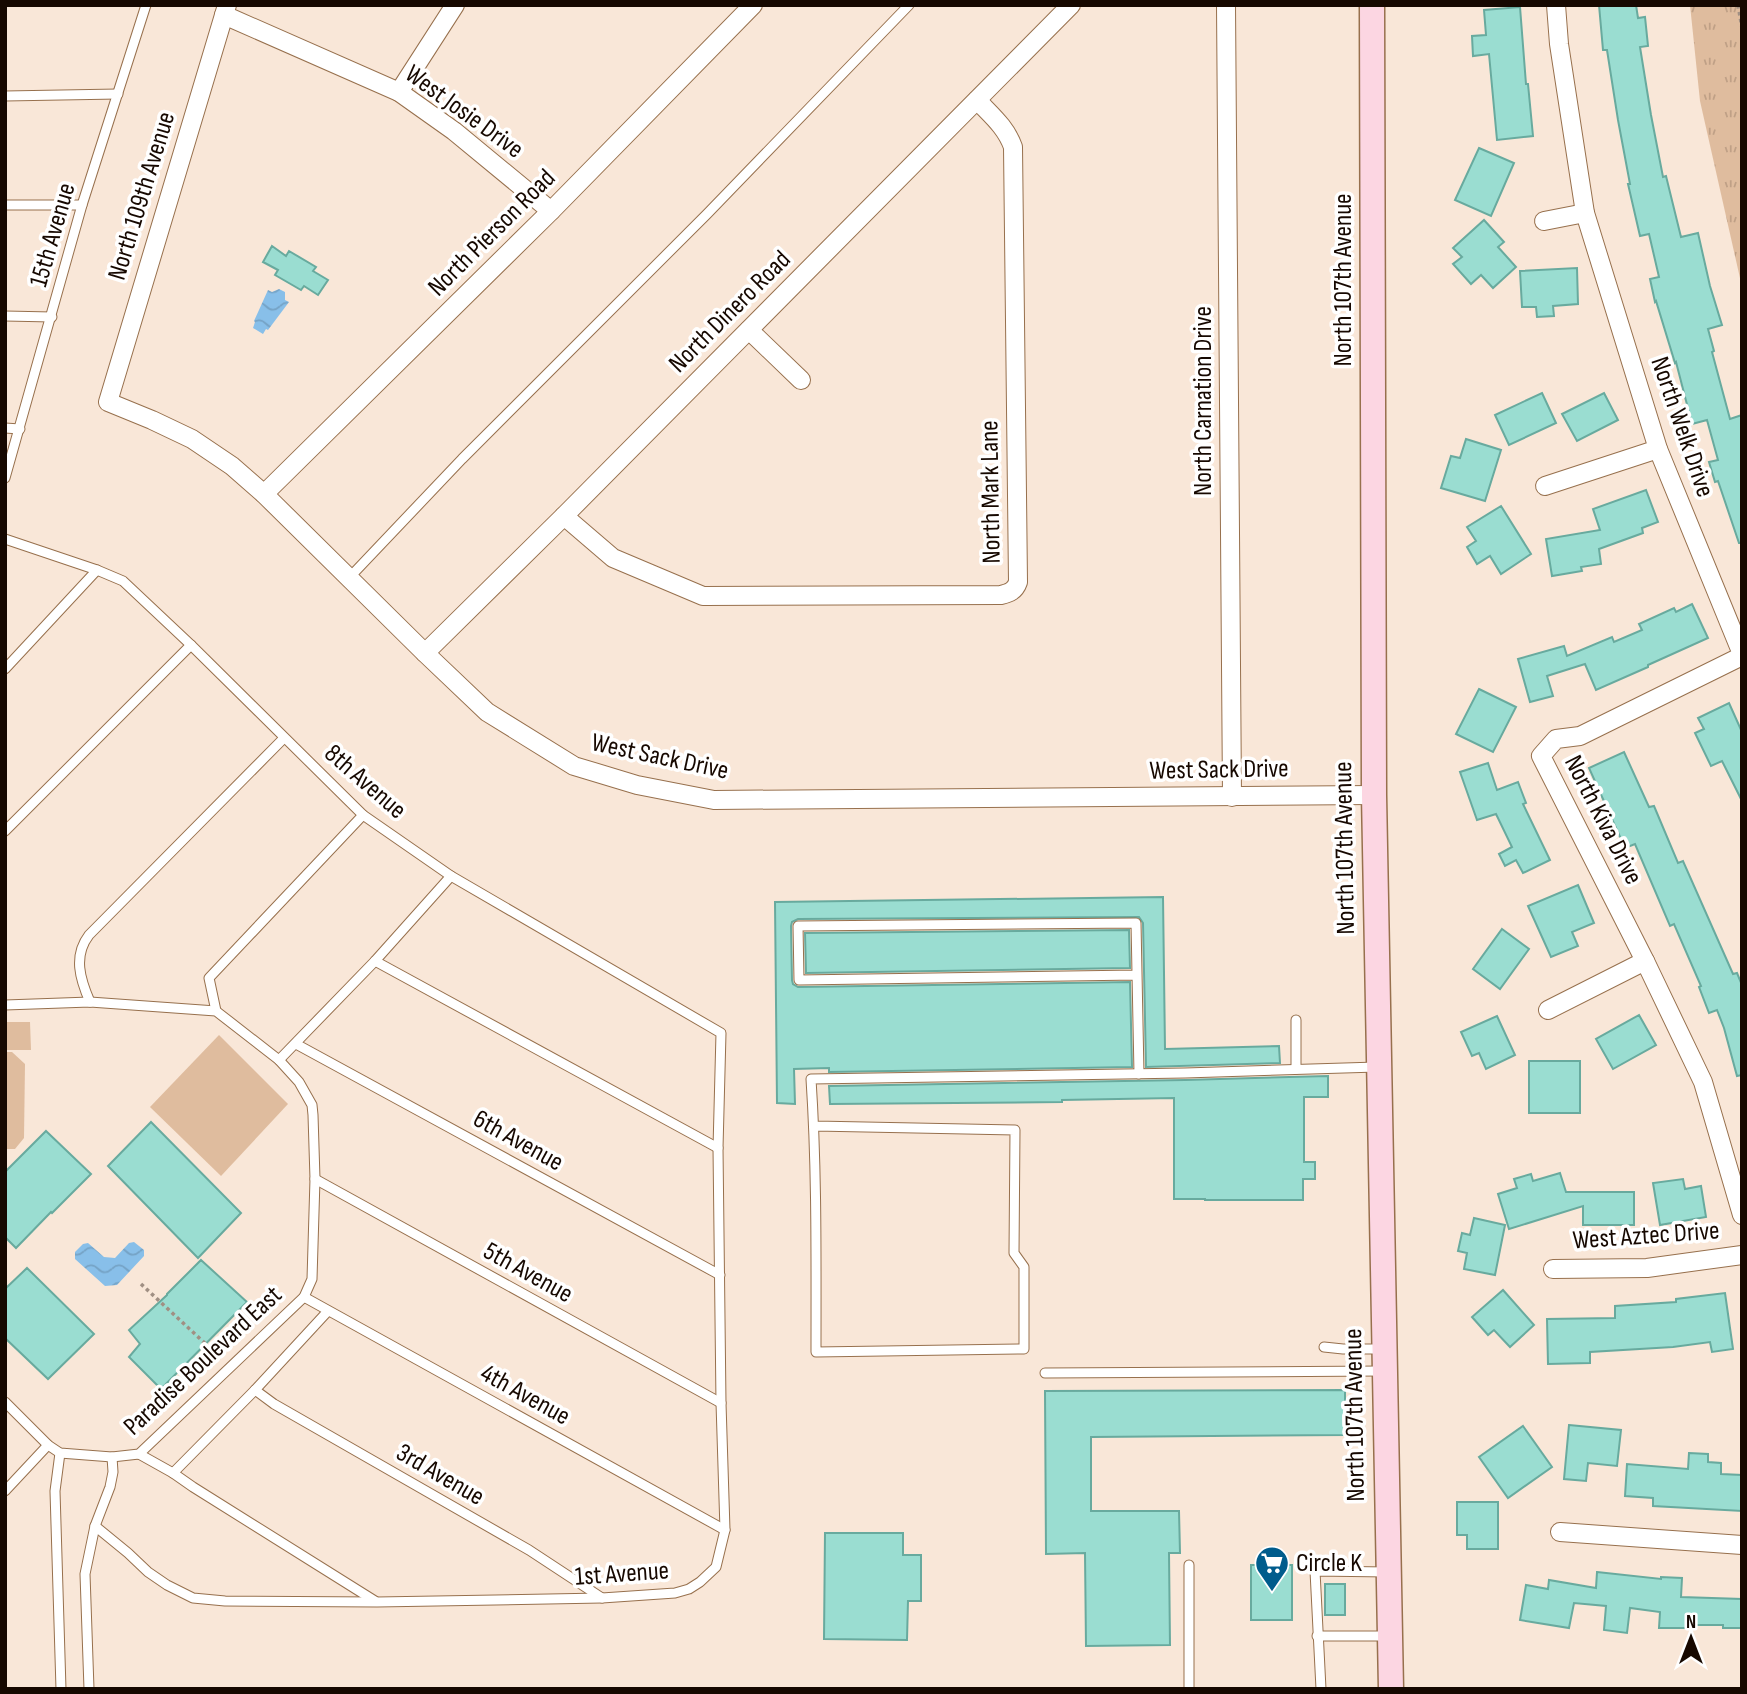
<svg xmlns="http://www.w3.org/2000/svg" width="1747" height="1694" font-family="'Sofia Sans Condensed',sans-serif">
<defs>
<pattern id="grass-tufts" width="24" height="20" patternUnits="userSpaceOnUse" patternTransform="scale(1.75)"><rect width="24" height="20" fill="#dfbc9e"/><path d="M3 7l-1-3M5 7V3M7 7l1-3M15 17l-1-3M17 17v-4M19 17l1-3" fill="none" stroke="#bfa086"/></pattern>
<pattern id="water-waves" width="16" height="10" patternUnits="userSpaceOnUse" patternTransform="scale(1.75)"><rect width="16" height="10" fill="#88bfe9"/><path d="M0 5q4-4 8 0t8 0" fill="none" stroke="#75a3c6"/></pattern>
</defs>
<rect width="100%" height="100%" fill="#f9e7d8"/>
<path fill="url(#grass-tufts)" d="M1690 5H1742V287L1700 101Z"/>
<g fill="#dfbc9e">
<path d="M5 1022H30L31 1050H5Z"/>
<path d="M219 1035 288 1104 221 1176 150 1107Z"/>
<path d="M5 1052H12L25 1064 24 1138 15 1149H5Z"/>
</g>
<g fill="url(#water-waves)">
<path d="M279 289 285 292V300L289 302 268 330 266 329 263 334 253 328 255 322 254 321 268 290 272 292Z"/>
<path d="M134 1242 144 1250V1256L117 1285 105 1286 75 1259V1252L83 1244 88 1243 104 1257 115 1258 129 1243Z"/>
</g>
<g fill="#9addd1" stroke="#68aa9e" stroke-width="2">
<path d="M1599 5H1636L1638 18 1645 17 1648 46 1640 47 1651 115 1663 177 1666 176 1681 237 1698 233 1710 286 1722 325 1708 329 1714 351 1712 352 1730 419 1742 415V543H1739L1718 481 1715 482 1709 462 1718 460 1707 420 1692 424 1676 362 1675 363 1656 301 1655 302 1650 279 1659 277 1649 234 1640 236 1628 184H1630L1618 120 1607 50H1603Z"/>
<path d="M1520 7 1526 84H1528L1533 136 1497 140 1489 54 1473 56 1472 36 1486 35 1484 10Z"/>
<path d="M1479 148 1514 163 1491 216 1455 200Z"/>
<path d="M1484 220 1504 242 1498 247 1516 267 1493 288 1481 275 1471 284 1453 264 1462 257 1453 248Z"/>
<path d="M272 246 286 256 289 251 316 267 313 271 328 280 318 295 304 286 301 290 275 275 278 270 263 262Z"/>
<path d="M1577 268 1578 304 1553 306 1554 316 1537 317 1536 307H1522L1520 271Z"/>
<path d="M1542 393 1556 423 1509 445 1495 415Z"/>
<path d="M1604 393 1618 420 1577 441 1562 414Z"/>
<path d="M1466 439 1501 450 1485 501 1441 488 1451 456 1460 458Z"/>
<path d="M1646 490 1658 522 1642 528 1643 533 1599 549 1601 564 1581 567 1582 571 1552 576 1546 539 1600 530 1593 509Z"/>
<path d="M1501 506 1531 554 1501 574 1490 556 1477 564 1467 547 1476 541 1467 527Z"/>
<path d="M1692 604 1708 638 1648 665V667L1596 690 1585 664 1547 676 1553 696 1530 702 1518 659 1564 646 1567 656 1612 637 1614 642 1642 630 1639 624 1674 608 1676 612Z"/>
<path d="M1479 689 1516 707 1493 752 1456 734Z"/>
<path d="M1729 703 1742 732V801L1722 761 1711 766 1695 733 1704 729 1698 718Z"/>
<path d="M1624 752 1649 807 1654 806 1678 863 1683 861 1733 974 1737 973 1742 985V1075L1737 1076 1724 1028 1717 1010 1709 1013 1699 987 1701 986 1674 924 1670 926 1635 844 1625 848 1589 768Z"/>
<path d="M1488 763 1497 790 1518 782 1526 803 1523 804 1550 860 1523 873 1516 860 1505 866 1499 854 1512 847 1496 814 1477 820 1460 772Z"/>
<path d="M1578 885 1594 923 1572 932 1578 946 1551 957 1528 906Z"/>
<path d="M1163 897 1165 1049 1279 1046 1280 1063 1146 1067 1143 923 1139 917 798 919 792 922 791 926 792 980 793 984 798 987 1130 982 1132 1067 829 1072V1068L794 1069 795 1104 777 1103 775 902Z"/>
<path d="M1502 929 1529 949 1500 989 1473 969Z"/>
<path d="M1129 930 1130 968 806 973 805 933Z"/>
<path d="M1639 1015 1656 1045 1613 1069 1596 1039Z"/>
<path d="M1497 1016 1515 1055 1486 1069 1479 1053 1472 1056 1461 1032Z"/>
<rect x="1529" y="1061" width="51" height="52"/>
<path d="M1328 1076V1097H1304V1162H1315V1179H1303V1200H1205V1199H1174V1098L1062 1100V1102L830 1104 829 1086 1185 1080Z"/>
<path d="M151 1122 241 1213 198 1258 108 1166Z"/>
<path d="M46 1131 91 1174 52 1213 51 1212 16 1248 5 1237V1172Z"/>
<path d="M1560 1173 1566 1192H1634V1225H1583V1206L1509 1229 1498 1194 1517 1188 1514 1179 1531 1174 1533 1181Z"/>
<path d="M1683 1179 1685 1189 1701 1186 1706 1217 1660 1225 1653 1183Z"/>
<path d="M1474 1218 1505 1225 1495 1275 1464 1269 1467 1253 1458 1251 1462 1233 1470 1235Z"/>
<path d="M201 1260 247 1302 161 1389 129 1357 140 1344 129 1330 167 1295V1294Z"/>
<path d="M27 1268 94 1334 48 1379 5 1338V1289Z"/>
<path d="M1503 1290 1534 1325 1510 1347 1494 1330 1488 1335 1472 1317Z"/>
<path d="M1725 1293 1733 1349 1712 1352 1710 1342 1673 1347 1590 1352V1363L1548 1364 1547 1319 1615 1318V1306L1676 1302V1299Z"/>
<path d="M1345 1390V1435L1091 1437V1511H1179L1180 1553H1169L1170 1645 1086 1646 1085 1553 1046 1554 1045 1391Z"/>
<path d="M1569 1425 1621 1430 1617 1466 1588 1463 1586 1481 1564 1479Z"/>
<path d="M1523 1426 1552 1467 1508 1498 1479 1457Z"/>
<path d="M1689 1453 1708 1454V1462L1721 1463V1474L1742 1475V1511L1653 1506V1498L1625 1496 1627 1464 1688 1469Z"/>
<path d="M1457 1502H1498V1549H1467V1535H1457Z"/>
<path d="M825 1533H903V1555H921V1601H908L907 1640 824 1639Z"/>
<rect x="1251" y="1565" width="41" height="55"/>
<path d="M1597 1572 1661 1579V1577L1682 1578 1681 1597 1742 1599V1628H1723V1625H1687V1628H1659L1660 1612 1630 1608 1627 1633 1604 1630 1606 1606 1574 1603 1569 1628 1520 1620 1526 1585 1548 1589 1549 1580 1596 1588Z"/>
<rect x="1325" y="1584" width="20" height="31"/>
</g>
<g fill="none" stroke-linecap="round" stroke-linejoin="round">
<g stroke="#97704d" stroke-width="11">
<g id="lane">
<path d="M5 96 118 94"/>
<path d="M5 205H82"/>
<path d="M5 316 52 317"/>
<path d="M5 428 20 429"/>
<path d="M5 478 82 205 146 5"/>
<path d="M5 539 97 570 123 581 191 645 363 815 451 876 721 1033 718 1148 721 1403 725 1530 716 1567 700 1582 689 1589 675 1593 602 1598 377 1602 225 1601 193 1598 167 1585 148 1572 128 1553 95 1526"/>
<path d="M349 578 462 459 707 214 909 5"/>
<path d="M5 669 97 570"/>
<path d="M5 831 191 645"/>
<path d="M375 961 718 1148"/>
<path d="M1137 975 799 980 798 926 1136 923 1139 1074"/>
<path d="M90 1002C80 979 73 956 89 935L284 738"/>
<path d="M5 1005 90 1002 216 1011 279 1060 299 1082 312 1105 313 1115 315 1179 312 1279 304 1297 139 1454 112 1457 60 1453 48 1445 5 1402"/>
<path d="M216 1011 209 978 363 815"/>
<path d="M1296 1020V1069"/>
<path d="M296 1044 720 1275"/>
<path d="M279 1060 375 961 451 876"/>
<path d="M815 1126 1015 1130 1014 1253 1024 1267V1349L816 1352C816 1261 817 1170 811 1079L1185 1073 1377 1067"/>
<path d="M315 1179 721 1403"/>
<path d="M304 1297 725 1530"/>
<path d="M1324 1347 1343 1349H1382"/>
<path d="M1045 1373 1382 1371"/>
<path d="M255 1390 274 1404 529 1550 602 1598"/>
<path d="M60 1453 55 1491 61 1689"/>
<path d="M139 1454 173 1473 193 1487 375 1601"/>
<path d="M173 1473 255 1390 328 1311"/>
<path d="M5 1491 48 1445"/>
<path d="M1317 1636H1389"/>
<path d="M89 1689 85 1574 95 1526 110 1487 113 1472 112 1457"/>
<path d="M1189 1689V1565"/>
<path d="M1321 1689 1315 1571 1388 1572"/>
</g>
</g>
<g stroke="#97704d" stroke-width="20">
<g id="street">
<path d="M227 5 108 402 152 420 192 439 232 466 264 494 425 653 487 712 574 766 637 785 714 800 1374 795"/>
<path d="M1226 5 1232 797"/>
<path d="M1556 5 1559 44 1585 213 1658 449 1742 654"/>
<path d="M224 15 399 92 454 131 551 211"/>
<path d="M399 92 455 5"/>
<path d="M1544 221 1585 213"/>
<path d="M749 330 801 380"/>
<path d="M1545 486 1658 449"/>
<path d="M264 494 551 211 753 5"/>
<path d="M564 516 613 558 703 596 1001 595C1009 593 1015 591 1018 582L1013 147C1006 127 991 115 977 100"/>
<path d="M425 653 564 516 1071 5"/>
<path d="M1742 656 1580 736 1556 739 1541 756 1645 961 1703 1082 1742 1215"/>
<path d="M1548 1010 1645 961"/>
<path d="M1553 1269 1647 1268 1742 1255"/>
<path d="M1560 1532 1742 1545"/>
</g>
</g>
<g stroke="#97704d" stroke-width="27">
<path id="secondary" d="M1372 5 1374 795 1391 1689"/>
</g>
<g stroke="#a08f83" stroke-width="3.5" stroke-dasharray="3.5 3.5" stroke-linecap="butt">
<path d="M1738 5 1742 28"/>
<path d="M141 1284 223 1360"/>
</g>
<use href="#lane" stroke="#fff" stroke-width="9"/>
<use href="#street" stroke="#fff" stroke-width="18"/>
<use href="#secondary" stroke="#fcd6e2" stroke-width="24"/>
</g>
<defs>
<g id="supermarket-pin" transform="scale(1.75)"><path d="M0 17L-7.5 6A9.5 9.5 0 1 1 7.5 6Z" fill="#005c8c" stroke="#fff"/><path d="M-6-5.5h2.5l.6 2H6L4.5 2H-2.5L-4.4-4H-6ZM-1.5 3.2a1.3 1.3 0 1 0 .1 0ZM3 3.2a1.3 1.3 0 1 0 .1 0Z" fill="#fff"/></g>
</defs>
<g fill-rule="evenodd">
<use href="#supermarket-pin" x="1272" y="1563"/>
</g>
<g text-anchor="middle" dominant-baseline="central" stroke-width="7" stroke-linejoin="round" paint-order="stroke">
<g font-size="26" fill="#160800" stroke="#fff">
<text transform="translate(464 112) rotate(36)">West Josie Drive</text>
<text transform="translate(142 196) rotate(-73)">North 109th Avenue</text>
<text transform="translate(492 233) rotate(-45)">North Pierson Road</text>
<text transform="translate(53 235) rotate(-74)">15th Avenue</text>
<text transform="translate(1343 280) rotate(-90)">North 107th Avenue</text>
<text transform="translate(730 312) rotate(-45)">North Dinero Road</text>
<text transform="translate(1203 401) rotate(-90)">North Carnation Drive</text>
<text transform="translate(1682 427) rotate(71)">North Welk Drive</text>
<text transform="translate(991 492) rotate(-91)">North Mark Lane</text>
<text transform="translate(660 757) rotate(12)">West Sack Drive</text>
<text transform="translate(1219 770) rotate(-1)">West Sack Drive</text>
<text transform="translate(365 782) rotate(41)">8th Avenue</text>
<text transform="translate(1603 820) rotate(63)">North Kiva Drive</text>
<text transform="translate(1345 848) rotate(-91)">North 107th Avenue</text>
<text transform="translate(518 1141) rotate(29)">6th Avenue</text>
<text transform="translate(1646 1236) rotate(-4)">West Aztec Drive</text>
<text transform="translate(528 1273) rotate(29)">5th Avenue</text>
<text transform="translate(203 1361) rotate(-43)">Paradise Boulevard East</text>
<text transform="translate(525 1395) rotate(29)">4th Avenue</text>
<text transform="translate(1355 1415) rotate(-91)">North 107th Avenue</text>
<text transform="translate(440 1475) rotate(30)">3rd Avenue</text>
<text transform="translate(622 1574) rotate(-4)">1st Avenue</text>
</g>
<g font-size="26" fill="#160800" stroke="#fff" text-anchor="start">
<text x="1296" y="1563">Circle K</text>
</g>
</g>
<rect width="1747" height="1694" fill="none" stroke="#160800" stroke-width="14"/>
<g transform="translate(1691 1638)" stroke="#ffffff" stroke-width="5" paint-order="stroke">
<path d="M0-5L12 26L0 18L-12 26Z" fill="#160800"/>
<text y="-10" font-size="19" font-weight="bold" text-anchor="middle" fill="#160800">N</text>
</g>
</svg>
